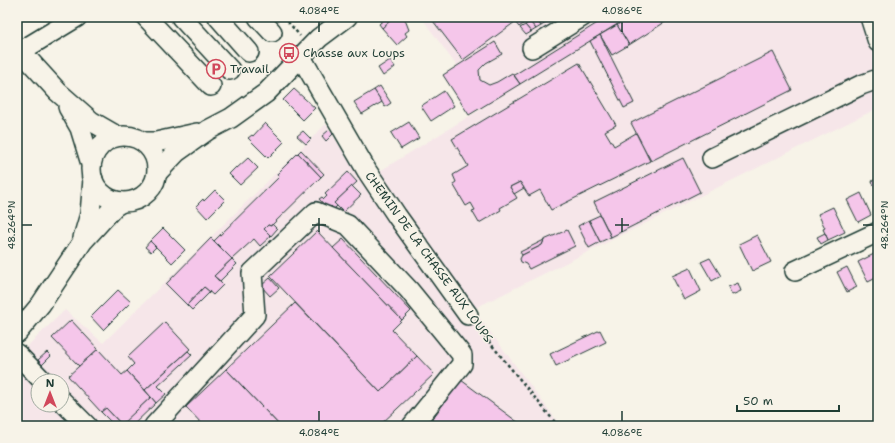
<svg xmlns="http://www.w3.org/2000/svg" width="895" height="443" font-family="'Shantell Sans',sans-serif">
<rect width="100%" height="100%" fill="#f7f3e8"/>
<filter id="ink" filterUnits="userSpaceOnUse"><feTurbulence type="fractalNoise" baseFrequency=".025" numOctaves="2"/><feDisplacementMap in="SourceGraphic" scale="8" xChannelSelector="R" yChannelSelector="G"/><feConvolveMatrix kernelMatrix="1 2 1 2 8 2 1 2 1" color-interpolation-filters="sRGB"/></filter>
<g filter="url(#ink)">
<path fill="#f6e6e9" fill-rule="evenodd" d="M421 17H878V108L473 309 561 426H17V356L65 310 103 343 326 124 362 182 486 106ZM38 381H62V405H38Z"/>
<g fill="#f5c6ea" stroke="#1f3d34">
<path d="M387 17H390L391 20 382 28 379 24Z"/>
<path d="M390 17H404L409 30 405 33 407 36 397 45 382 28 391 20Z"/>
<path d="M430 17H532L519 27 515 22 463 60Z"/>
<path d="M536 17 541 26 536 29 530 22Z"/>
<path d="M536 17H543L546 23 541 26Z"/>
<path d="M607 17H629L520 84 514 75Z"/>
<path d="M629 17H673L629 45 617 25Z"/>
<path d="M530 22 536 29 531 32 525 25Z"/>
<path d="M525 25 531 32 526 35 520 28Z"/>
<path d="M617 25 629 45 612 55 600 35Z"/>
<path d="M600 35 634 103 624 108 590 41Z"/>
<path d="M495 42 502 54 486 63 479 70 480 80 489 85 497 82 512 73 520 84 469 115 443 75Z"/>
<path d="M773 52 792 90 651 161 631 123Z"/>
<path d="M390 60 395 67 383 76 378 68Z"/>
<path d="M579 63 616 125 605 131 614 146 636 133 650 161 551 210 540 190 529 196 520 182 510 187 517 198 500 208 501 210 479 223 472 211 475 210 471 203 466 206 453 184 456 182 453 175 468 166 452 139Z"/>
<path d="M380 86 391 103 385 107 374 90Z"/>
<path d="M294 89 315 108 303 120 283 100Z"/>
<path d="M374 90 382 102 362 114 354 102Z"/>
<path d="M444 91 454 106 431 121 421 106Z"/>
<path d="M409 122 419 138 401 149 391 133Z"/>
<path d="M265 123 284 142 268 158 248 138 252 135 253 136Z"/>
<path d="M329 130 333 134 326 141 322 136Z"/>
<path d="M303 131 311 139 306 144 297 136Z"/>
<path d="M301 150 324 174 321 177 298 153Z"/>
<path d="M298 153 321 177 271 226 268 225 264 229 271 236 260 246 254 239 232 259 214 241 279 177 277 174Z"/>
<path d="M248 158 258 168 240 185 229 174 236 167 237 168Z"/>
<path d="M683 158 700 192 611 237 594 202Z"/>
<path d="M348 172 357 182 334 203 337 206 334 209 331 206 328 209 319 199 322 197 324 199 327 196 325 194Z"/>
<path d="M878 178V191L877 192 872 181Z"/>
<path d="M520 182 524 188 514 194 510 187Z"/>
<path d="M352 186 361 195 343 212 334 203Z"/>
<path d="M215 190 225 200 207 218 196 206 203 199 204 201Z"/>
<path d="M861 193 871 215 858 222 847 200Z"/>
<path d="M833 207 845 232 828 240 823 229 825 228 818 214Z"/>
<path d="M600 215 611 237 600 242 589 220Z"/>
<path d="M589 220 600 242 589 248 578 226Z"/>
<path d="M272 224 277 229 271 236 264 229 268 225 271 226Z"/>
<path d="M163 228 185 250 172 263 150 241Z"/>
<path d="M567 230 575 246 529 269 526 264 521 262 520 259 522 255 542 245 544 240Z"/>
<path d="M317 231 402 320 392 330 417 356 380 392 270 276Z"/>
<path d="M825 233 828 240 821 244 817 237Z"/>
<path d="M757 235 771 262 752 271 739 244Z"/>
<path d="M211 238 232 259 214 276 223 285 213 295 204 287 187 305 166 284Z"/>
<path d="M343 239 411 311 402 320 333 248Z"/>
<path d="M544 240 542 245 522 255 520 252Z"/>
<path d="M150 241 156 247 151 252 145 247Z"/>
<path d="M878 252V277L868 282 858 262Z"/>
<path d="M710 258 721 276 712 281 701 262Z"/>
<path d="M232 259 237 264 220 281 214 276Z"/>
<path d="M847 267 857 287 847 292 837 272Z"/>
<path d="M690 268 701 291 684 300 672 276Z"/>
<path d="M270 278 279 288 270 296 261 286Z"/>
<path d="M738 283 741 291 732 295 728 287Z"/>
<path d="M204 287 210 292 192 310 187 305Z"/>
<path d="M118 290 131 302 103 330 91 317Z"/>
<path d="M295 303 380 392 417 356 434 374 379 426H280L226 369Z"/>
<path d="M71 320 98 349 79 366 52 338Z"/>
<path d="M165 322 190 349 145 390 127 371 134 364 128 357Z"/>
<path d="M600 330 606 342 556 366 550 354Z"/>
<path d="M98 349 122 375 127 371 151 397 122 425 106 408 101 412 68 376Z"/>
<path d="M188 351 192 355 158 386 166 394 156 403 145 390Z"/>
<path d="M47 352 51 356 42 365 38 360Z"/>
<path d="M226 369 280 426H204L186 407Z"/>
<path d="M461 380 523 426H427Z"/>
<path d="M151 397 156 403 132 426H126L123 423Z"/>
<path d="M106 408 120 423 116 426H115L101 412Z"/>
</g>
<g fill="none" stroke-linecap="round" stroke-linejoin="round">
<g stroke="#1f3d34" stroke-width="22">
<g id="minor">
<path d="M146 17 211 86"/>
<path d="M181 17 230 70"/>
<path d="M218 17 249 52"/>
<path d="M258 17 272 32"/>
<path d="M870 17 878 42"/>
<path d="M17 47 58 92 91 121 117 136"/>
<path d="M532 48 582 17"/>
<path d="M21 51 77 17"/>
<path d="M301 57 367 171 397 216 468 315"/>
<path d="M68 107 80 128 91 164"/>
<circle cx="124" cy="169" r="33"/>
<path d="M145 142H156L197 133"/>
<path d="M712 158 861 85 878 79"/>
<path d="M158 172 177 152 208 130 231 118 266 93 319 38 347 17"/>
<path d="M83 238 90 214 93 179"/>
<path d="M795 271 878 232"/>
<path d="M17 333 41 304 83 241 114 207 122 202"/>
<path d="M17 354 43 381"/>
<path d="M62 401 87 426"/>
<path d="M154 426 255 315 252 273 316 212 348 225 409 290 462 355V364L412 426"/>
</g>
</g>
<g stroke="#1f3d34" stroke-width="2.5" stroke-dasharray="3 3" stroke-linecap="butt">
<path d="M284 17 300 36"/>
<path d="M477 327 558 426"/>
</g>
<use href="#minor" stroke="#f7f3e8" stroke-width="19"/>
</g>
</g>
<path fill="none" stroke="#1f3d34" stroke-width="1.5" d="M319 22V32M622 22V32M319 218V232M622 218V232M22 225H32M312 225H326M615 225H629M863 225H873M319 411V421M622 411V421"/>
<defs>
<g id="bus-ring" transform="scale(1)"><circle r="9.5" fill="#f7f3e8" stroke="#d1495b" stroke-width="1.5"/><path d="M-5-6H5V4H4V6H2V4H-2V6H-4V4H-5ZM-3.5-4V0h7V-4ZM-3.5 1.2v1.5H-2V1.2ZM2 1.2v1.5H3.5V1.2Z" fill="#d1495b"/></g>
<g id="parking-ring" transform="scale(1)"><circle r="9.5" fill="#f7f3e8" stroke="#d1495b" stroke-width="1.5"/><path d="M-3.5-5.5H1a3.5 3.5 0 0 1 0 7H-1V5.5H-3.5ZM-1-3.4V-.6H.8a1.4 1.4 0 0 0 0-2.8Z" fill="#d1495b"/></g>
</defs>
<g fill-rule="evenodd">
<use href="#bus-ring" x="289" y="53"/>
<use href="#parking-ring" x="216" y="69"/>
</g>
<g text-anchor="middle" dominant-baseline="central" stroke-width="3" stroke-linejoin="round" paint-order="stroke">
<g font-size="12" fill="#1f3d34" stroke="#f7f3e8" text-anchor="start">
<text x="303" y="53">Chasse aux Loups</text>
<text x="230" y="69">Travail</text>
</g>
<g font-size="12" fill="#1f3d34" stroke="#f7f3e8">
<text transform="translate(429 257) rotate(54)">CHEMIN DE LA CHASSE AUX LOUPS</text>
</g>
</g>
<rect width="895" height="443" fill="none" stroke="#f7f3e8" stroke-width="44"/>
<g transform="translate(50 393)"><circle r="19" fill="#f7f3e8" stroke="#a1aaa0"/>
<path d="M0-3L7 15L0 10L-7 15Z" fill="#d1495b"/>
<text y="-6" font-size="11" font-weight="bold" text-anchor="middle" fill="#1f3d34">N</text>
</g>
<path d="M737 405v6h102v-6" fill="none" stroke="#1f3d34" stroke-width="2"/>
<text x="743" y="405" font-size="12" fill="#1f3d34" stroke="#f7f3e8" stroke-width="3" paint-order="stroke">50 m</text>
<rect x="22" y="22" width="851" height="399" fill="none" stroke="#1f3d34" stroke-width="1.5"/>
<g font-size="10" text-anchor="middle" fill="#1f3d34">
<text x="319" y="14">4.084°E</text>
<text x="622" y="14">4.086°E</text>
<text transform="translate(11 225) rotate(-90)" y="4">48.264°N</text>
<text transform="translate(884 225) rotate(-90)" y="4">48.264°N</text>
<text x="319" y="436">4.084°E</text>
<text x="622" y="436">4.086°E</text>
</g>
</svg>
